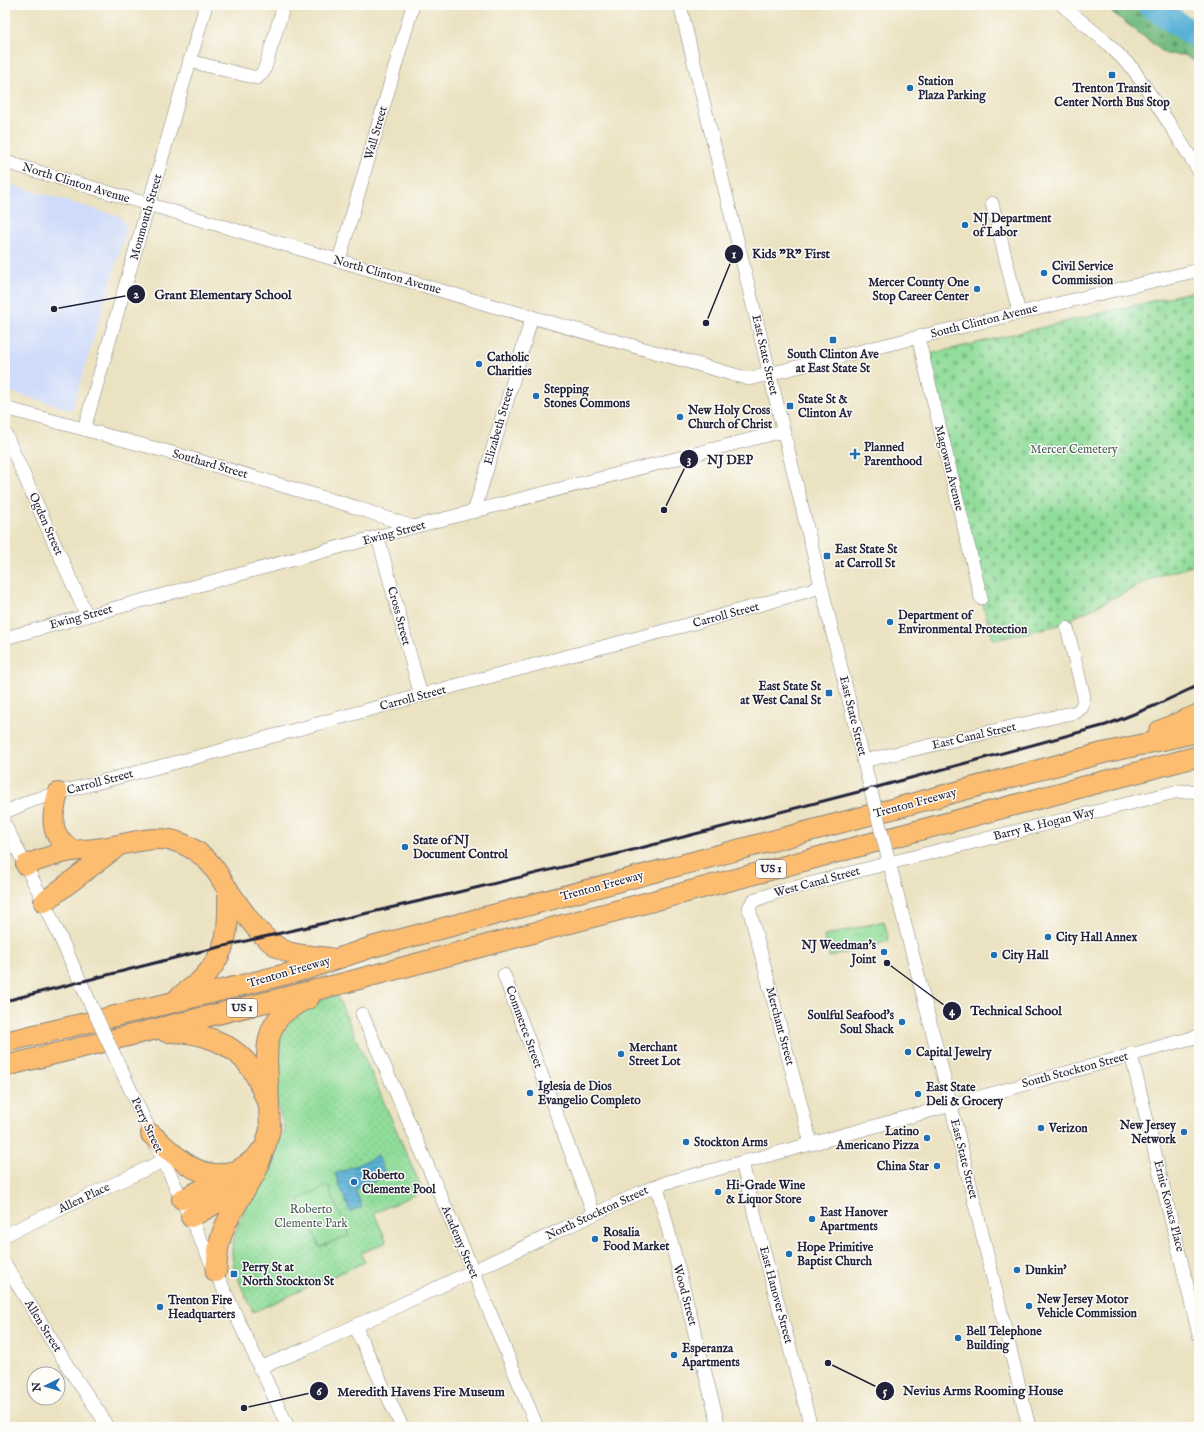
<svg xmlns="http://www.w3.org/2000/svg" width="1204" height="1432" font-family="'IM FELL English',serif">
<defs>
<pattern id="grass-tufts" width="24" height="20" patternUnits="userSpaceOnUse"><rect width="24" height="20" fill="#91dd9a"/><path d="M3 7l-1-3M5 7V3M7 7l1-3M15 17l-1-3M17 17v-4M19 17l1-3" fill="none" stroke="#7dbd86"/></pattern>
<pattern id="forest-firs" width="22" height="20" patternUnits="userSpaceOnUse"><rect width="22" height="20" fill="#74bc82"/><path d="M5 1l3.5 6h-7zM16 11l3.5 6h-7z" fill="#5f986c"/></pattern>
<pattern id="cemetery-stones" width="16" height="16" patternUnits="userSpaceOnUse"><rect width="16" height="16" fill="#91dd9a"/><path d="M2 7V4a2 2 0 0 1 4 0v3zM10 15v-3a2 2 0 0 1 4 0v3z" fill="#7dbd86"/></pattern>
<pattern id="park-dots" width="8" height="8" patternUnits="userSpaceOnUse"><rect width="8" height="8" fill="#91dd9a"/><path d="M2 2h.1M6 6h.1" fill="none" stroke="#7dbd86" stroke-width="1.8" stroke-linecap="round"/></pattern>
<pattern id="water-rules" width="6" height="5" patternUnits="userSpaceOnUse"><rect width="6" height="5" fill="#5ab1d7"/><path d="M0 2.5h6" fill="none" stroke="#4a90b0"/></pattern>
</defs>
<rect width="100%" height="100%" fill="#fdfcf7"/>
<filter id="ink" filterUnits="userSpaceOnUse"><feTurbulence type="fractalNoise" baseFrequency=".025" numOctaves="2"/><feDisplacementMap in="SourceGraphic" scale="8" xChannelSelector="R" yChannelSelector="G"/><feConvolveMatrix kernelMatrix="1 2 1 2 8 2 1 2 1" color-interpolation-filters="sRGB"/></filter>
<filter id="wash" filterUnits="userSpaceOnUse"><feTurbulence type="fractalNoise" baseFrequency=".012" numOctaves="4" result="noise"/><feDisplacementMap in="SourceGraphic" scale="16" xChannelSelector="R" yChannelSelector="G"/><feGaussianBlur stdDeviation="0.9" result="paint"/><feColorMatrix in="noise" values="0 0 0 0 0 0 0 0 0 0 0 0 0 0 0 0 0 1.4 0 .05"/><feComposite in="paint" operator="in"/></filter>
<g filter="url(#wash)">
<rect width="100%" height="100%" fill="#ebe2c1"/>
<path fill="#cedbfa" d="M5 183 121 217 127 228 72 410 5 390Z"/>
<path fill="url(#grass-tufts)" stroke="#5a806a" d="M884 921 889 941 878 944 879 945 829 957 824 936Z"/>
<path fill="url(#forest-firs)" stroke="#4b6f5e" d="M1103 5H1163L1199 28V64L1184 55 1166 54Z"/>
<path fill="url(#cemetery-stones)" stroke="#5a806a" d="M1199 290V564L1158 576 1059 625 995 640 992 638 981 598 922 356Z"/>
<path fill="url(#park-dots)" stroke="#5a806a" d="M336 993 423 1191 374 1213 387 1242 361 1253 365 1262 253 1312C245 1293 234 1275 232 1255 229 1228 272 1156 285 1130L277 1104 276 1058 285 1016Z"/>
<path fill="#91dd9a" stroke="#5a806a" d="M328 1186 349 1235 320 1247 299 1199Z"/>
<path fill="url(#water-rules)" stroke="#3e6a89" d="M378 1156 386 1176 355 1189 362 1207 350 1212 335 1174Z"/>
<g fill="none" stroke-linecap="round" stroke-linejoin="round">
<path stroke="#5ab1d7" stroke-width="25" d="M1150 5 1199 38"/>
</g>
</g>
<g filter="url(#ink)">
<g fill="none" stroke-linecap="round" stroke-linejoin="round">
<g stroke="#86827e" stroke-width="14">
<g id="minor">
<path d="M680 5 872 795"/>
<path d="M1062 5 1106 42 1133 69 1169 123 1199 171"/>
<path d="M189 61 257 78 264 71 284 5"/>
<path d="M5 162 493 306 749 379 918 337 1199 270"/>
<path d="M992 203 1019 313"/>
<path d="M339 260 413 5"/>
<path d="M918 337 981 598"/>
<path d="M5 408 176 454 355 507 413 527"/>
<path d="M84 429 206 5"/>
<path d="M5 433 87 616"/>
<path d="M474 512 532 317"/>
<path d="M378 537 421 696"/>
<path d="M5 638 413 527 783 431"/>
<path d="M863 761 1076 712 1082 707 1084 697 1067 628"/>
<path d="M5 812 33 800 65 791 212 753 458 685 713 618 821 587"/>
<path d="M5 825 44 902 91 1005"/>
<path d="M887 854 947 1089 1029 1427"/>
<path d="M504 975 594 1214"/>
<path d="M362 1014 468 1259 537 1427"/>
<path d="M1131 1054 1199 1335"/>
<path d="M118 1063 288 1427"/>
<path d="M811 1144 749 908 753 901 774 893 889 863 1175 792 1192 791 1199 793"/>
<path d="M742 1162 758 1229 811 1427"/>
<path d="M657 1186 719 1427"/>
<path d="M5 1235 163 1161"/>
<path d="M5 1264 70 1370 100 1414 107 1427"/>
<path d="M355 1326 402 1427"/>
<path d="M259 1368 305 1349 355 1326 646 1190 668 1182 811 1144 1199 1036"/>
</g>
</g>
<g stroke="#86827e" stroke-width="22">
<g id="highway">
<path d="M1159 731 1199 714"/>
<path d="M58 793C55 806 50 822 57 835 60 841 67 846 72 851"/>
<path d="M26 865C41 859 56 854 72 851 84 850 96 849 108 847 146 840 171 829 205 858 215 867 221 879 228 890 244 912 261 942 288 952 301 956 317 956 330 958"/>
<path d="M44 902 118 846"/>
<path d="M178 998C185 992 193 987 200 981 229 953 229 926 228 889"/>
<path d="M166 1032C200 1031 234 1042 253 1071 258 1080 262 1090 266 1099"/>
<path d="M5 1042 170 1003 307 969 372 947 1103 753 1199 732"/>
<path d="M5 1066 344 983 1199 756"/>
<path d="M151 1134C169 1149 189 1173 215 1174 220 1175 226 1173 230 1172"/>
<path d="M182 1199C195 1194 206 1187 218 1180 234 1172 251 1165 261 1151"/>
<path d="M191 1217 224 1199 241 1188 250 1182 256 1172 266 1144 270 1129 267 1058C267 1024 280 1011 309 998"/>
<path d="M216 1272C217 1263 217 1253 219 1244 224 1223 236 1205 247 1187"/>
</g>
</g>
<use href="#minor" stroke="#fff" stroke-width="13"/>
<use href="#highway" stroke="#fcbd6f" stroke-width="20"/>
<path stroke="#22223b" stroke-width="3" d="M5 1001 194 953 446 895 621 853 870 789 1106 725 1154 706 1199 685"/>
<g stroke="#86827e" stroke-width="14" stroke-linecap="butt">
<g id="minor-bridge">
<path d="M872 795 887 854"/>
<path d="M91 1005 118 1063"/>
</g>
</g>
<use href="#minor-bridge" stroke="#fff" stroke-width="13"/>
</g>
</g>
<g fill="#1f6fb2" stroke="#fdfcf7" stroke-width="1.5">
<rect x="1108" y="71" width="8" height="8" rx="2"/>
<circle cx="910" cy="88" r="4"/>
<circle cx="965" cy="225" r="4"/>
<circle cx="1044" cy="273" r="4"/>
<circle cx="977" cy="289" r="4"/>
<rect x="829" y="336" width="8" height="8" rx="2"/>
<circle cx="479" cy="364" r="4"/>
<circle cx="536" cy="396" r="4"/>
<rect x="786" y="402" width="8" height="8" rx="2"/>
<circle cx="680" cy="417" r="4"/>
<path d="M853 448h4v4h4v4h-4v4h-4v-4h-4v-4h4z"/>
<rect x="823" y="552" width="8" height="8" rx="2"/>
<circle cx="890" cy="622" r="4"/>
<rect x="825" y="689" width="8" height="8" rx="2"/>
<circle cx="405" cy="847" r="4"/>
<circle cx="1048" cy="937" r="4"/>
<circle cx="884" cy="952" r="4"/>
<circle cx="994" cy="955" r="4"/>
<circle cx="902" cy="1022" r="4"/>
<circle cx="908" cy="1052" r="4"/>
<circle cx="621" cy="1054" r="4"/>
<circle cx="530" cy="1093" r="4"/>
<circle cx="918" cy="1094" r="4"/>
<circle cx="1041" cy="1128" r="4"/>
<circle cx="1184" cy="1132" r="4"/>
<circle cx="927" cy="1138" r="4"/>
<circle cx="686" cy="1142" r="4"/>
<circle cx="937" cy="1166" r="4"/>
<circle cx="354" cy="1182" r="4"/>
<circle cx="718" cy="1192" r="4"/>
<circle cx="812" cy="1219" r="4"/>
<circle cx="595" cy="1239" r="4"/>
<circle cx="789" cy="1254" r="4"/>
<circle cx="1017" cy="1270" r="4"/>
<rect x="230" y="1270" width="8" height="8" rx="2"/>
<circle cx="1029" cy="1306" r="4"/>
<circle cx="160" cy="1307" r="4"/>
<circle cx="958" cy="1338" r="4"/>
<circle cx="674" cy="1355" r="4"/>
</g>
<g text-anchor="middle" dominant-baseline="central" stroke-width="3" stroke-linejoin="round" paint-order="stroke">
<g fill="#fdfcf7" stroke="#646373" stroke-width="1">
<rect x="756" y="860" width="30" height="18" rx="3"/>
<rect x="227" y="999" width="30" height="18" rx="3"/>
</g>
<g font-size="11" font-weight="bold" fill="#22223b">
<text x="771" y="869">US 1</text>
<text x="242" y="1008">US 1</text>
</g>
<g font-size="12" font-weight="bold" fill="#22223b" stroke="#fdfcf7" text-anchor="start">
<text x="918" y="81">Station<tspan x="918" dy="14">Plaza Parking</tspan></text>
<text x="1112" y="88" text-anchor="middle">Trenton Transit<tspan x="1112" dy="14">Center North Bus Stop</tspan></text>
<text x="973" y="218">NJ Department<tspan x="973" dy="14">of Labor</tspan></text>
<text x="1052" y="266">Civil Service<tspan x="1052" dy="14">Commission</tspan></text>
<text x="969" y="282" text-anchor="end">Mercer County One<tspan x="969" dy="14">Stop Career Center</tspan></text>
<text x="833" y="354" text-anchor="middle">South Clinton Ave<tspan x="833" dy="14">at East State St</tspan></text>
<text x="487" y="357">Catholic<tspan x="487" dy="14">Charities</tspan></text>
<text x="544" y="389">Stepping<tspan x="544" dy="14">Stones Commons</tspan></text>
<text x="798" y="399">State St &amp;<tspan x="798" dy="14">Clinton Av</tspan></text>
<text x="688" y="410">New Holy Cross<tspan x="688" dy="14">Church of Christ</tspan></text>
<text x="864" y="447">Planned<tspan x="864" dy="14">Parenthood</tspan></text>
<text x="835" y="549">East State St<tspan x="835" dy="14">at Carroll St</tspan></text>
<text x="898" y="615">Department of<tspan x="898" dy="14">Environmental Protection</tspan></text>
<text x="821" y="686" text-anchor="end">East State St<tspan x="821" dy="14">at West Canal St</tspan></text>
<text x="413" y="840">State of NJ<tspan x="413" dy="14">Document Control</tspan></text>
<text x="1056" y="937">City Hall Annex</text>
<text x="876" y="945" text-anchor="end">NJ Weedman's<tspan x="876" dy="14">Joint</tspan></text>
<text x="1002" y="955">City Hall</text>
<text x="894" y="1015" text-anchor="end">Soulful Seafood's<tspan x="894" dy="14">Soul Shack</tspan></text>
<text x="629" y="1047">Merchant<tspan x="629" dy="14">Street Lot</tspan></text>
<text x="916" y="1052">Capital Jewelry</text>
<text x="538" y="1086">Iglesia de Dios<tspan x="538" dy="14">Evangelio Completo</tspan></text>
<text x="926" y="1087">East State<tspan x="926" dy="14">Deli &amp; Grocery</tspan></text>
<text x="1176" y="1125" text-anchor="end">New Jersey<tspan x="1176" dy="14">Network</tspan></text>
<text x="1049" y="1128">Verizon</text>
<text x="919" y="1131" text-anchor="end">Latino<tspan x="919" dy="14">Americano Pizza</tspan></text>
<text x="694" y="1142">Stockton Arms</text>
<text x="929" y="1166" text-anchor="end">China Star</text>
<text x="362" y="1175">Roberto<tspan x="362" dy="14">Clemente Pool</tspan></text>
<text x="726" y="1185">Hi-Grade Wine<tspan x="726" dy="14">&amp; Liquor Store</tspan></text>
<text x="820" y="1212">East Hanover<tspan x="820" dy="14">Apartments</tspan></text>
<text x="603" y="1232">Rosalia<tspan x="603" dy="14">Food Market</tspan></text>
<text x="797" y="1247">Hope Primitive<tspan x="797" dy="14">Baptist Church</tspan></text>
<text x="242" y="1267">Perry St at<tspan x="242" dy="14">North Stockton St</tspan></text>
<text x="1025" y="1270">Dunkin'</text>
<text x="1037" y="1299">New Jersey Motor<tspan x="1037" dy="14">Vehicle Commission</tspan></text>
<text x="168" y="1300">Trenton Fire<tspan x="168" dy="14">Headquarters</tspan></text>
<text x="966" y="1331">Bell Telephone<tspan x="966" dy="14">Building</tspan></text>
<text x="682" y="1348">Esperanza<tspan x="682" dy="14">Apartments</tspan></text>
</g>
<g font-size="12" fill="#22223b" stroke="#fdfcf7">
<text transform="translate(376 133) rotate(-74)">Wall Street</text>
<text transform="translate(76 183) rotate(17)">North Clinton Avenue</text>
<text transform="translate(146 217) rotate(-74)">Monmouth Street</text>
<text transform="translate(387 275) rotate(16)">North Clinton Avenue</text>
<text transform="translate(984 321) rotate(-14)">South Clinton Avenue</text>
<text transform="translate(765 355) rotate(77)">East State Street</text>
<text transform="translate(499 426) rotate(-74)">Elizabeth Street</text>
<text transform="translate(210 464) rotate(16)">Southard Street</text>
<text transform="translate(949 468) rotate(76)">Magowan Avenue</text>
<text transform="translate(46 524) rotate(66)">Ogden Street</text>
<text transform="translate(394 533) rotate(-15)">Ewing Street</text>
<text transform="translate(726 615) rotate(-15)">Carroll Street</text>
<text transform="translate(399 616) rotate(75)">Cross Street</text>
<text transform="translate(81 617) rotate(-15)">Ewing Street</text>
<text transform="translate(413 698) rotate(-15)">Carroll Street</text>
<text transform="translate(853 716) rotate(76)">East State Street</text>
<text transform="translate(974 736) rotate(-13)">East Canal Street</text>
<text transform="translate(100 782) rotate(-15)">Carroll Street</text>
<text transform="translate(915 803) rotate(-15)">Trenton Freeway</text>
<text transform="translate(1044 824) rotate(-14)">Barry R. Hogan Way</text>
<text transform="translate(817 882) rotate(-15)">West Canal Street</text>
<text transform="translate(602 886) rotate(-15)">Trenton Freeway</text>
<text transform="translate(289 972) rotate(-16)">Trenton Freeway</text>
<text transform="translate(780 1026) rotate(75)">Merchant Street</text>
<text transform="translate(524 1027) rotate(70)">Commerce Street</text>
<text transform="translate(1075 1070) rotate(-15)">South Stockton Street</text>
<text transform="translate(147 1125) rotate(65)">Perry Street</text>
<text transform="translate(964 1159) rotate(76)">East State Street</text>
<text transform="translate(84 1198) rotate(-25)">Allen Place</text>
<text transform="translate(1169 1206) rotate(76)">Ernie Kovacs Place</text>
<text transform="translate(597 1213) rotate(-25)">North Stockton Street</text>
<text transform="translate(460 1242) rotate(67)">Academy Street</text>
<text transform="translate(685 1295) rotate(75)">Wood Street</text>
<text transform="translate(776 1295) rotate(75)">East Hanover Street</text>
<text transform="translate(43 1326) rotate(58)">Allen Street</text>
</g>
<g font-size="12" fill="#435a58" stroke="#fdfcf7">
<text x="1074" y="449">Mercer Cemetery</text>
<text x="311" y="1209">Roberto<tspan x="311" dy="14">Clemente Park</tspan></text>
</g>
</g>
<path fill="none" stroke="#22223b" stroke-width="1.5" d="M706 323L734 254M54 309L136 294M664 510L689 459M887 963L952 1011M828 1363L885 1391M244 1408L319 1391"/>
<g fill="#22223b" stroke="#fdfcf7" stroke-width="1.5">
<circle cx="706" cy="323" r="4"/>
<circle cx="54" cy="309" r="4"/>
<circle cx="664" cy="510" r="4"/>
<circle cx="887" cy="963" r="4"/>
<circle cx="828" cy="1363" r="4"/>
<circle cx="244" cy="1408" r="4"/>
<circle cx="734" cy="254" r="10"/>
<circle cx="136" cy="294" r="10"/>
<circle cx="689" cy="459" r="10"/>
<circle cx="952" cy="1011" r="10"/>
<circle cx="885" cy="1391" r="10"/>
<circle cx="319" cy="1391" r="10"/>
</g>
<g font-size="12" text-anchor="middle" font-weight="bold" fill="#fff">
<text x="734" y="258">1</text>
<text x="136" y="298">2</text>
<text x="689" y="463">3</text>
<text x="952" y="1015">4</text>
<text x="885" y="1395">5</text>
<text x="319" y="1395">6</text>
</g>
<g font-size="13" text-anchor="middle" font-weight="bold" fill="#22223b" stroke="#fdfcf7" stroke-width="3" stroke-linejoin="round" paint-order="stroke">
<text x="791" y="258">Kids "R" First</text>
<text x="223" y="299">Grant Elementary School</text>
<text x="730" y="464">NJ DEP</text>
<text x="1016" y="1015">Technical School</text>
<text x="983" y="1395">Nevius Arms Rooming House</text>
<text x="421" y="1396">Meredith Havens Fire Museum</text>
</g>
<rect width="1204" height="1432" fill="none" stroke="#fdfcf7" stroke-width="20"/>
<g transform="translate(46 1386) rotate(265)"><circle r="19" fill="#fdfcf7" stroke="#a5a5ac"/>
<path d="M0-3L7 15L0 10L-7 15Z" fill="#1f6fb2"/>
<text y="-6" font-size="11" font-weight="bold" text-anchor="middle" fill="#22223b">N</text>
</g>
</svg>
